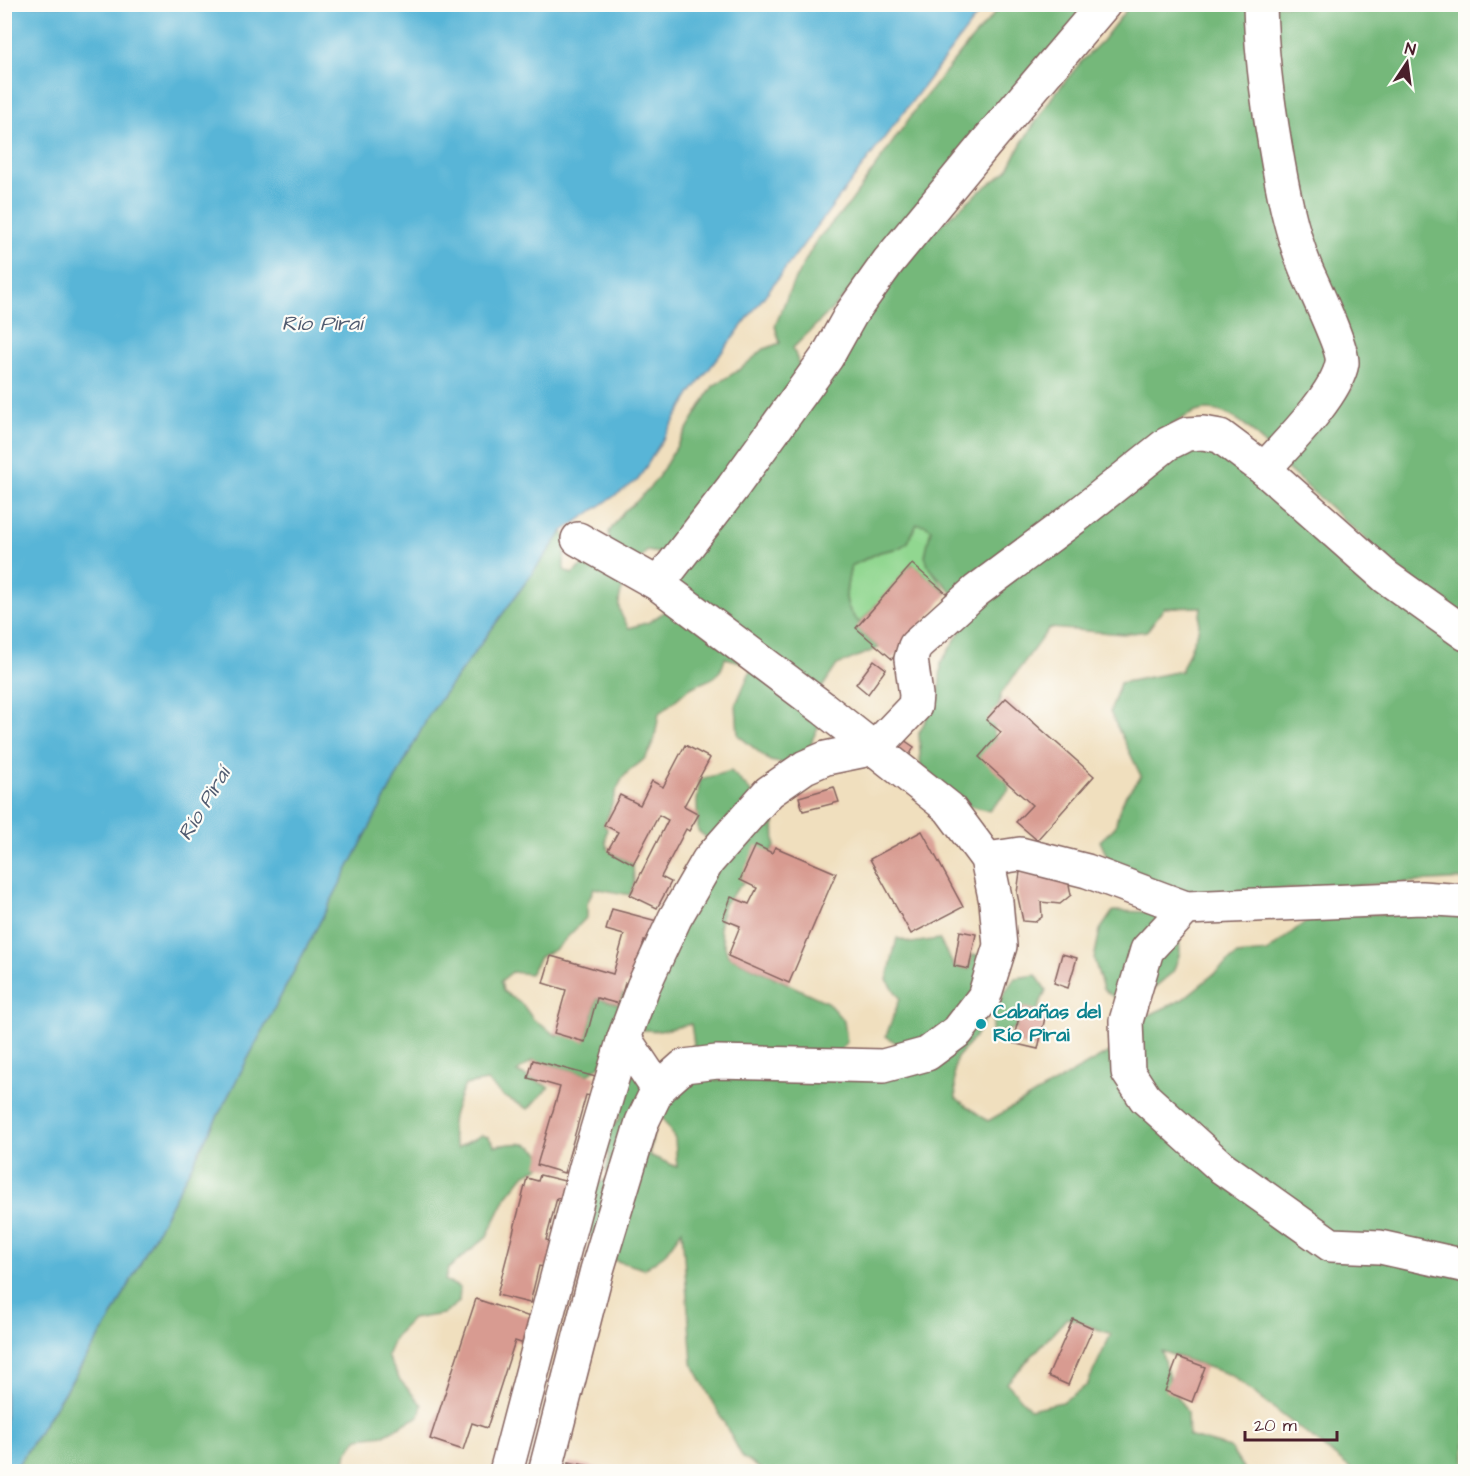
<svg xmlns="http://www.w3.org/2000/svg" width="1470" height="1476" font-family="'Architects Daughter',sans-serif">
<rect width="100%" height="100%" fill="#fdfcf7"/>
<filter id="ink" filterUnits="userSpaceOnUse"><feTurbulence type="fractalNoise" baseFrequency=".0167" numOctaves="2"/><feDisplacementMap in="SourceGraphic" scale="12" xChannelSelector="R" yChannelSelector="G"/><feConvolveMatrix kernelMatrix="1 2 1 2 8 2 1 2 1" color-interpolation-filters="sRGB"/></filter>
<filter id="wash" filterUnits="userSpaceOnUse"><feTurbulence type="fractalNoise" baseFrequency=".008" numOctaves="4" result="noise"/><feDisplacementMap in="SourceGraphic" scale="24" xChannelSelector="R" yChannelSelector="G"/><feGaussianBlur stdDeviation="1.35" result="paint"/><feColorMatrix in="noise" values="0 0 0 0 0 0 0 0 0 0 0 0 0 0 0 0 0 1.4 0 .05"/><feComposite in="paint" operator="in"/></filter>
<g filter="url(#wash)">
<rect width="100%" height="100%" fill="#f0dfbe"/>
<path fill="#91d790" stroke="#6e7b5e" stroke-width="1.5" d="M917 524H925L932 529C921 568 929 562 947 594L912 564 860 623C840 606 846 589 851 566L880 552 899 548 908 542Z"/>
<g fill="#74b87a" stroke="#5f6c52" stroke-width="1.5" fill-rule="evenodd">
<path d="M1002 5H1098L859 282 793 348 806 383 934 230 979 192 1007 171 1021 144 1053 96 1081 62 1102 41 1130 5H1254L1333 365 1271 454C1257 433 1234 410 1207 410 1193 410 1180 420 1168 428L959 600 928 566 925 555 931 529 925 525 917 524 908 542 899 548 880 552 851 566C846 590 840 606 860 623L857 628 879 648 837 665 821 689 824 717 813 738 805 768 770 761 738 735 736 704 753 665 725 658C719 685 703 678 686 691 677 699 669 706 659 713 657 727 654 747 645 758 636 768 625 770 619 785 612 798 611 812 604 825L607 829C601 854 615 853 633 864L634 883 630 895 594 888 587 904V917L556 949 540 957 530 974 512 972 501 981 503 991 523 1005 533 1019 557 1036 556 1033 585 1041 597 998 619 1004 622 994 636 997 717 846 698 831 697 802 700 779 731 771 774 815 775 847 724 904 719 928 728 956 827 1002 844 1021 847 1042 835 1057 915 1056 886 1036 900 998 887 980 897 938 911 943 939 939 954 966 969 969 972 955H987L988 1014 974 1038 956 1059 954 1073 956 1098 988 1121 1125 1043 1145 1017 1183 999 1237 955 1267 952 1314 915 1465 913V1471H1354L1231 1375 1161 1351 1172 1388 1187 1412 1188 1436 1230 1448 1245 1471H764L743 1458 692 1363 682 1230 664 1255 644 1269 607 1258 576 1215 588 1188 616 1175 606 1171 609 1156 602 1140 620 1118 614 1094 627 1072 671 1081 694 1044 691 1024 660 1031 631 1029 600 1065 588 1075 533 1060 517 1072 549 1087 528 1109 503 1096 487 1081 465 1085C455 1107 446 1125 457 1148L481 1135 488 1137 495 1146C520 1143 530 1138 547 1161L538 1168 525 1174 507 1196 487 1236 448 1269 445 1280 460 1288 459 1302 443 1314 412 1319 396 1335 387 1356 400 1380 422 1405 419 1416 384 1435 358 1438 347 1452 344 1467 346 1471 14 1472 109 1322 429 715 563 531C568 541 563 558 564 570L572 574 609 542V532L623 512 637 501 657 479 713 386 739 370 764 349 780 343 775 326 792 285 816 241 850 203 918 106 966 46ZM647 551 669 555 670 578 666 611 649 622 629 628C625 622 619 613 619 606 618 587 635 564 647 551ZM658 1110 675 1139 677 1167 649 1155ZM1067 1318 1111 1334 1087 1385 1062 1402 1030 1409 1007 1383Z"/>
<path d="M1273 5H1465V620L1400 570 1284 466 1352 389 1354 366 1299 211 1271 70Z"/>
<path d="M1199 438 1465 649V879L1188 895 1115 874 1100 841 1115 827 1119 811 1126 795 1141 776 1110 712 1120 683 1181 671 1198 631 1201 607 1164 608 1147 631 1124 634 1049 628 1001 694 993 730 1009 790 989 811 955 802 921 773 919 733 939 694 941 663 967 620 1007 582Z"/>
<path d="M1113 911 1149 912 1179 936 1180 953 1173 972 1145 995 1119 1001 1103 989 1094 959 1100 930Z"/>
<path d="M1036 975 1046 990 1037 1011 1022 1007 1016 1028 991 1036C993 1010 999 999 1015 978Z"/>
</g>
<path fill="#59b5d7" stroke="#526a81" stroke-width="1.5" d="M5 5H985L691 393 638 480 563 531 429 715 109 1322 14 1471 5 1472Z"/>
<g id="blocks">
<g fill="#d89b91">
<path d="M912 564 947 594 892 659 856 628Z"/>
<path d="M874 660 886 669 868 694 856 684Z"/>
<path d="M1006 698 1094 776 1037 840 1016 822 1032 805 979 757 1001 732 986 720Z"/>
<path d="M901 738 914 747 908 758 892 747Z"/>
<path d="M685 745 710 758 684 806 699 814 689 831 686 829 661 877 671 882 657 908 630 895 668 820 659 815 633 864 608 850 618 832 604 825 620 795 640 805 652 781 663 787Z"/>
<path d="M834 787 839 802 803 811 799 797Z"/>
<path d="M922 831 963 907 911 934 870 859Z"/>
<path d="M756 845 772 853 775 847 836 873 789 983 728 956 740 926 723 919 731 897 749 904 757 888 740 880Z"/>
<path d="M1020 872 1067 874 1071 895 1060 904 1041 902 1042 917 1035 922 1023 921 1017 893Z"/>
<path d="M612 909 657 921 651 943 644 941 632 985 625 983 619 1004 597 998 585 1042 554 1033 566 990 543 983 551 956 613 974 624 935 606 930Z"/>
<path d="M960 931 976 934 969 969 954 966Z"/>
<path d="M1062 954 1077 958 1068 988 1054 983Z"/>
<path d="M1022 1007 1046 1013 1038 1049 1012 1043Z"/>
<path d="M533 1060 596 1077 591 1096 586 1095 564 1173 537 1165 560 1087 528 1078Z"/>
<path d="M540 1175 577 1184 573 1202 557 1198 546 1240 562 1244 556 1269 539 1266 530 1303 497 1295 527 1178 538 1181Z"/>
<path d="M476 1299 539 1320 530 1346 515 1341 487 1428 472 1423 463 1450 430 1439Z"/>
<path d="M1073 1319 1093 1328 1068 1385 1048 1376Z"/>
<path d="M1178 1357 1205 1367 1192 1402 1165 1391Z"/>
<path d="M569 1462 610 1470 609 1472H567Z"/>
</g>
</g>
</g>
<g filter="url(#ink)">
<use href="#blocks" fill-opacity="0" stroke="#84625e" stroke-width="1.5"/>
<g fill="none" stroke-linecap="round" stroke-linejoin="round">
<g stroke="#84625e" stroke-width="36">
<g id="minor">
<path d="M1260 4C1261 52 1267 98 1275 145 1282 187 1290 230 1306 269 1313 285 1344 350 1342 363 1337 394 1286 445 1264 469"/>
<path d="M658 584 733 487 827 357 851 314 888 262 986 143 1104 4"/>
<path d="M987 859 1020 854 1087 871 1186 908 1421 898 1466 901"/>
<path d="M1186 908 1147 950 1126 1021 1128 1072 1145 1098 1220 1166 1331 1245 1380 1247 1466 1266"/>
<path d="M624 1038 658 1089"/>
<path d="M506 1472 586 1167 624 1038 643 987 675 918 708 861 769 792 805 767 826 758 875 748 915 706 916 695 911 659 915 646 976 591 1074 518 1167 444 1187 434 1203 433 1220 436 1264 469 1386 577 1466 634"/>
<path d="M545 1472 597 1270 642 1122 658 1089 684 1066 717 1062 883 1066 927 1054 958 1031 984 997 1000 946 996 902 987 859 949 808 823 708 658 584 578 539"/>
</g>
</g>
<use href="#minor" stroke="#fff" stroke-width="33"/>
</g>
</g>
<circle fill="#0f9aa8" stroke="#fdfcf7" stroke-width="2" cx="981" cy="1024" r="6"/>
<g text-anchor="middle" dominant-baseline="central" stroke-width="4.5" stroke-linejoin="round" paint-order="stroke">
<g font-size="20" font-weight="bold" fill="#0d838f" stroke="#fdfcf7" text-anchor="start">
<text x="993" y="1012">Cabañas del<tspan x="993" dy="23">Río Pirai</tspan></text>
</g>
<g font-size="21" font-style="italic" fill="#505b70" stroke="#fdfcf7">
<text x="322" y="323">Río Piraí</text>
<text transform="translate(204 804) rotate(-59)">Río Piraí</text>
</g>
</g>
<rect width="1470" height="1476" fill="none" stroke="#fdfcf7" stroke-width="24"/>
<g transform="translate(1407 63) rotate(13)" stroke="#fdfcf7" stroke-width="4.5" paint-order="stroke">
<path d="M0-4.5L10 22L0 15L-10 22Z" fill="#4a1f2b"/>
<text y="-9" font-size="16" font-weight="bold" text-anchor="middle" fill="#4a1f2b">N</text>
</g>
<path d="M1245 1431v9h92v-9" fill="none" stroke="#4a1f2b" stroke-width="3"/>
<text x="1254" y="1431" font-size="18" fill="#4a1f2b" stroke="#fdfcf7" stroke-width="4.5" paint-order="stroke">20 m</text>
</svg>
